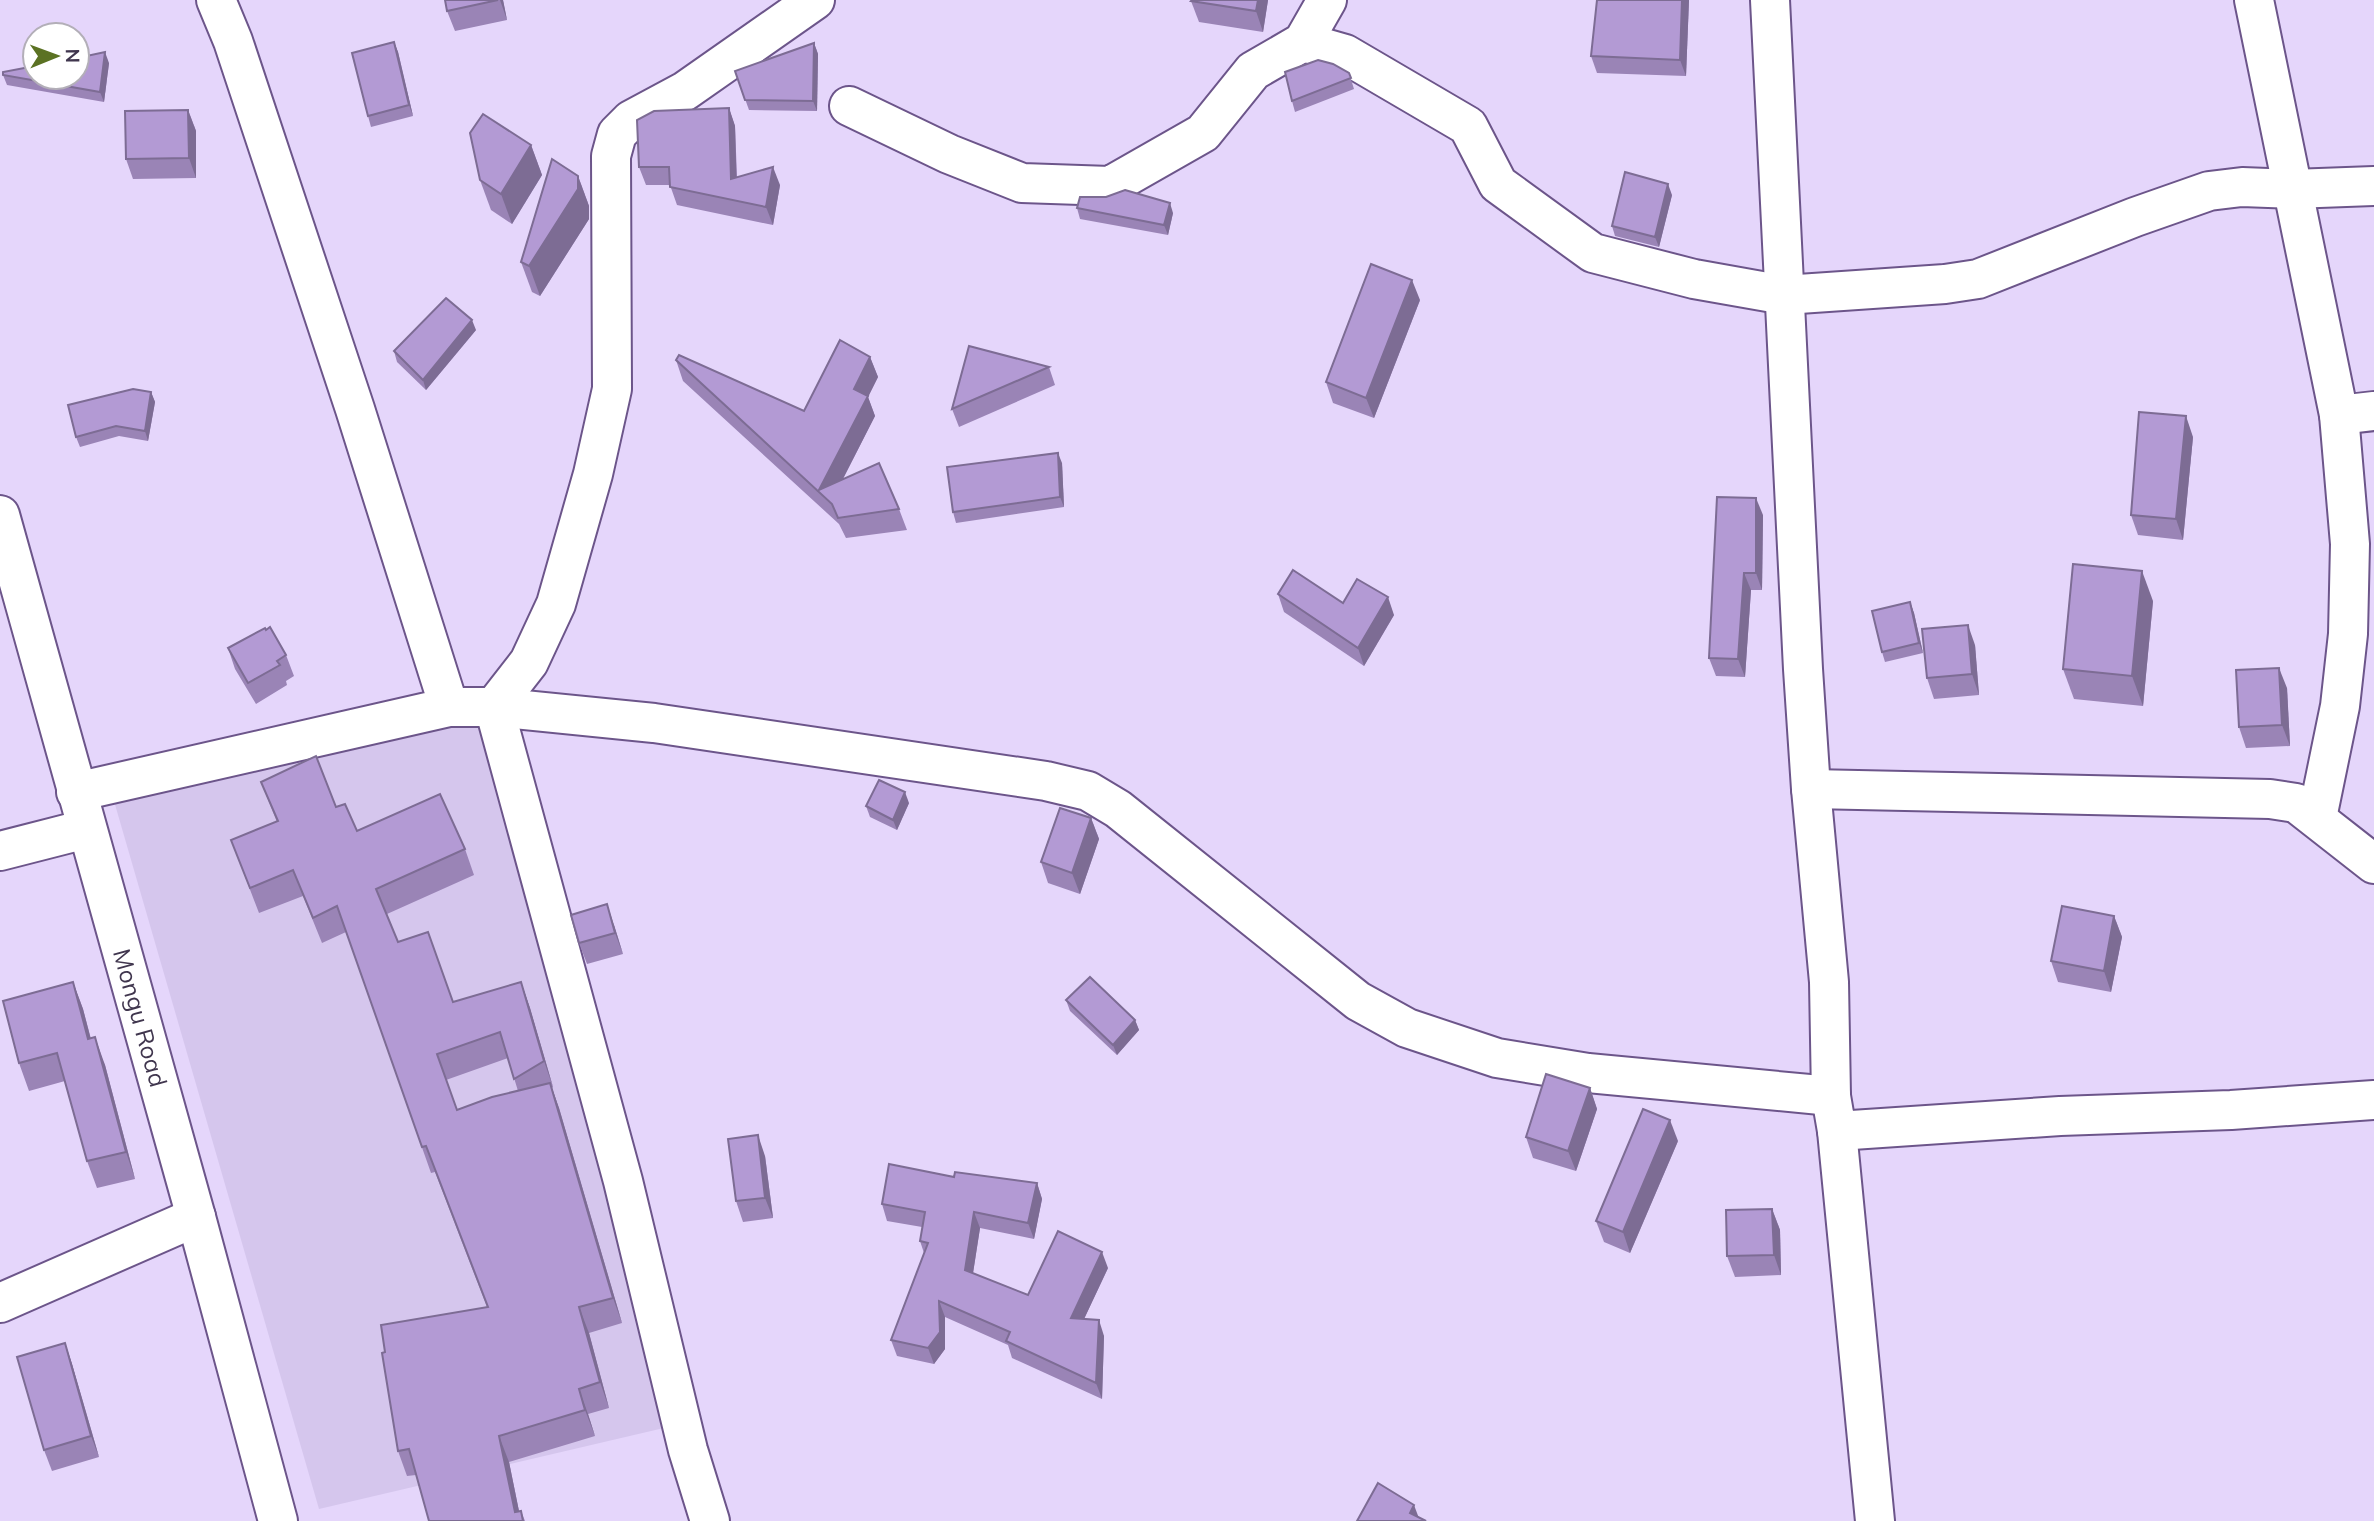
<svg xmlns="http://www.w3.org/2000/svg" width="2374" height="1521" font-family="Mulish,sans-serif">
<rect width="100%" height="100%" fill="#e5d6fb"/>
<path fill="#d5c6ed" d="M475 712 698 1420 319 1509 114 801Z"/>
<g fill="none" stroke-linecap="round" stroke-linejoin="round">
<g stroke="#6c558a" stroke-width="42">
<g id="street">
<path d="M1770 0 1803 669 1811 789 1829 982 1831 1096 1837 1131 2060 1116 2231 1110 2374 1100"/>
<path d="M2254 0 2339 415 2374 411"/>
<path d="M1303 42 1345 54 1468 126 1498 184 1593 253 1694 279 1784 295 1945 284 1978 279 2135 217 2209 191 2242 187 2292 189 2374 186"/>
<path d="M849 106 949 154 1022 183 1110 186 1203 133 1253 71 1303 42 1327 0"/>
<path d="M449 707H494L654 723 1046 781 1088 791 1118 809 1358 1001 1407 1028 1497 1058 1588 1073 1831 1096"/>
<path d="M1811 789 2270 799 2296 803 2374 864"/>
<path d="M76 792 449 707 355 409 233 41 216 0"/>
<path d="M2317 818 2340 706 2348 634 2350 544 2339 415"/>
<path d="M0 851 86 829"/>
<path d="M1837 1131 1875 1521"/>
<path d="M0 1303 196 1217"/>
<path d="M710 1521 688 1450 623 1181 494 707 529 662 556 604 593 474 612 389 611 156 617 134 631 120 685 91 815 0"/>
</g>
</g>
<g stroke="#6c558a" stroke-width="42">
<g id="primary">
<path id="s1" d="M0 515 196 1217 278 1521"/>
</g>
</g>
<use href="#street" stroke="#fff" stroke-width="38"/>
<use href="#primary" stroke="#fff" stroke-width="38"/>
</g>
<g fill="#9a84b6" fill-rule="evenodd">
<path d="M445 0H503L507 20 455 31 447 11Z"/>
<path d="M1268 0 1263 32 1199 22 1191 1Z"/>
<path d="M1597 0H1689L1686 76 1597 73 1591 56Z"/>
<path d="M394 42 398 52 413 116 371 127 368 116Z"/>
<path d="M814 43 818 54 817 111 749 110 735 71Z"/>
<path d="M109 63 104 102 7 85 3 75Z"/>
<path d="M1349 73 1354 89 1295 112 1292 101Z"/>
<path d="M729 108 735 126 737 177 780 185 773 225 677 205 670 185H646L639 167Z"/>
<path d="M188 110 196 131V178L133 179 126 159Z"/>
<path d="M531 145 542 175 512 224 491 210 480 180Z"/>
<path d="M578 176 589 206V219L540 296 532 292 521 262Z"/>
<path d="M1672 195 1659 247 1615 236 1612 226Z"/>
<path d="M1077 208 1173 213 1168 235 1080 219Z"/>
<path d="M1420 300 1374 418 1333 403 1326 382Z"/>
<path d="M476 330 426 390 397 362 394 351Z"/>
<path d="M870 357 878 377 868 397 875 416 843 479 899 509 907 530 846 538 839 524 683 381 676 360 804 411Z"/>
<path d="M1049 367 1055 385 959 427 952 409Z"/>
<path d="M151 392 155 402 148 441 119 436 80 447 76 437Z"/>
<path d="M2193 437 2183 540 2138 535 2131 515Z"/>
<path d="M1062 463 1064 507 956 523 953 512Z"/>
<path d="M1763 515 1762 590H1751L1745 677 1716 676 1709 658Z"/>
<path d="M1278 594 1343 603 1394 615 1364 666 1284 612Z"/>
<path d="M2153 601 2143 706 2074 699 2063 669Z"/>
<path d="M1910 602 1914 613 1923 653 1885 662 1882 652Z"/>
<path d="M1975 645 1979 695 1934 699 1927 678Z"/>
<path d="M228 648 286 655 294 676 286 681 287 685 256 704 235 669Z"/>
<path d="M2287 688 2290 746 2246 748 2239 727Z"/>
<path d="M261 782 336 807 357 831 465 849 474 875 387 914 398 942 453 1002 521 982 530 1008 553 1087 552 1088 559 1108 622 1323 589 1333 609 1408 588 1414 595 1436 509 1462 519 1511H521L525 1521H429L416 1475 407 1476 398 1451 385 1352 487 1307 435 1172 431 1173 346 932 322 943 303 896 259 913 231 840 277 822ZM508 1058 518 1091 457 1110 446 1080Z"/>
<path d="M909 803 897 830 870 817 866 806Z"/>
<path d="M1091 818 1099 839 1080 894 1048 883 1041 862Z"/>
<path d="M2114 916 2122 937 2111 992 2058 982 2051 961Z"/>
<path d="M614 925 623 954 587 964 579 943Z"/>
<path d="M73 982 83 1009 91 1039 105 1065 135 1179 97 1188 87 1161 65 1081 29 1091 19 1063Z"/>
<path d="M1066 1000 1135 1020 1139 1030 1117 1055 1070 1011Z"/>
<path d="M1590 1088 1597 1109 1576 1171 1533 1158 1526 1137Z"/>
<path d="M1678 1141 1630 1253 1604 1242 1596 1221Z"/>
<path d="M765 1156 773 1218 743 1222 736 1201Z"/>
<path d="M954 1177 1037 1183 1042 1199 1034 1239 980 1228 973 1273 1028 1295 1108 1268 1084 1319 1104 1336 1102 1399 1012 1358 1008 1345 945 1317V1349L934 1364 897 1356 891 1340 924 1253 920 1241 922 1227 887 1221 882 1204Z"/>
<path d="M1772 1209 1780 1230 1781 1275 1735 1277 1727 1256Z"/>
<path d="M65 1343 72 1364 99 1457 52 1471 44 1450Z"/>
</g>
<g fill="#7d6c94">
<path d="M500 0H503L507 20Z"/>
<path d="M1258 0H1268L1263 32 1256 11Z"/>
<path d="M1682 0H1689L1686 76 1680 60Z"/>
<path d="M394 42 398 52 413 116 409 105Z"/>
<path d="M814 43 818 54 817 111 813 101Z"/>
<path d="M105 52 109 63 104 102 100 92Z"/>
<path d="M729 108 735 126 737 197 731 179Z"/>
<path d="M188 110 196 131V178L189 158Z"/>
<path d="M531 145 542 175 512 224 501 194Z"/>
<path d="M773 167 780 185 773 225 766 207Z"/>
<path d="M578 176 589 206V219L540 296 529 266Z"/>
<path d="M1668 184 1672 195 1659 247 1655 237Z"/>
<path d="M1170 203 1173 213 1168 235 1164 225Z"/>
<path d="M1412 280 1420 300 1374 418 1366 398Z"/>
<path d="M472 320 476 330 426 390 423 380Z"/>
<path d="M870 357 878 377 868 397 875 416 831 502 819 490 854 389Z"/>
<path d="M151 392 155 402 148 441 145 431Z"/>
<path d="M2186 416 2193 437 2183 540 2176 519Z"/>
<path d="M1058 453 1062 463 1064 507 1060 497Z"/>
<path d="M1756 498 1763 515 1762 590 1756 573Z"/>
<path d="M2142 571 2153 601 2143 706 2132 676Z"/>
<path d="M1744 573 1751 590 1745 677 1738 659Z"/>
<path d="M1388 597 1394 615 1364 666 1358 648Z"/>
<path d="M1910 602 1914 613 1923 653 1919 643Z"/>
<path d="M1968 625 1975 645 1979 695 1972 674Z"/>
<path d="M2279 668 2287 688 2290 746 2282 725Z"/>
<path d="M905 792 909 803 897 830 893 820Z"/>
<path d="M1091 818 1099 839 1080 894 1072 873Z"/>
<path d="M607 904 614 925 623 954 615 933Z"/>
<path d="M2114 916 2122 937 2111 992 2104 971Z"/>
<path d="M73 982 83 1009 98 1067 88 1039Z"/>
<path d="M521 982 530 1008 553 1087 544 1061Z"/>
<path d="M1135 1020 1139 1030 1117 1055 1113 1045Z"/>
<path d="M95 1037 105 1065 135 1179 126 1152Z"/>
<path d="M550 1083 559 1108 622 1323 613 1298Z"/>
<path d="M1590 1088 1597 1109 1576 1171 1568 1151Z"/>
<path d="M1670 1120 1678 1141 1630 1253 1623 1232Z"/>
<path d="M758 1135 765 1156 773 1218 765 1198Z"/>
<path d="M1037 1183 1042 1199 1034 1239 1028 1223Z"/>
<path d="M1772 1209 1780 1230 1781 1275 1774 1255Z"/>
<path d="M974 1212 980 1228 971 1286 965 1270Z"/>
<path d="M1102 1252 1108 1268 1077 1334 1071 1318Z"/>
<path d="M939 1301 945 1317V1349L934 1364 928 1348Z"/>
<path d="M579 1307 589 1333 609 1408 600 1382Z"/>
<path d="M1099 1320 1104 1336 1102 1399 1096 1383Z"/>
<path d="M65 1343 72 1364 99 1457 91 1436Z"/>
<path d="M579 1389 588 1414 595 1436 585 1410Z"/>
<path d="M499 1436 509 1462 521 1521 515 1512Z"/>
<path d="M1414 1505 1420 1521 1410 1513Z"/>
</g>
<g fill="#b39ad4" stroke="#7d6c94" stroke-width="2">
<path d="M445 0H498L447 11Z"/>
<path d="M1192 0H1258L1256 11 1191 1Z"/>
<path d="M1597 0H1682L1680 60 1591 56Z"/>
<path d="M394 42 409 105 368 116 352 53Z"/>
<path d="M814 43 813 101 745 100 735 71Z"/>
<path d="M105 52 100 92 3 75V72L35 66V77H77V58Z"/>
<path d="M1318 60 1333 64 1349 73 1351 78 1292 101 1285 72Z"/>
<path d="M729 108 731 179 773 167 766 207 670 187 669 167H639L637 120 654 111Z"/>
<path d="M188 110 189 158 126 159 125 111Z"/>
<path d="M483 114 531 145 501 194 480 180 470 133Z"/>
<path d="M552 159 578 176V189L529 266 521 262Z"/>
<path d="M1625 172 1668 184 1655 237 1612 226Z"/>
<path d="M1125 190 1170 203 1164 225 1077 208 1080 197H1106Z"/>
<path d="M1371 264 1412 280 1366 398 1326 382Z"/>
<path d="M446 298 472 320 423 380 394 351Z"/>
<path d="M840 340 870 357 854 389 868 396 819 490 879 463 899 509 838 518 832 504 676 360 679 355 804 411Z"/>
<path d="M969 346 1049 367 952 409Z"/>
<path d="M133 389 151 392 145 431 116 426 76 437 68 405Z"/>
<path d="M2139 412 2186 416 2176 519 2131 515Z"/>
<path d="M1058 453 1060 497 953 512 947 467Z"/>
<path d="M1717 497 1756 498V573H1744L1738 659 1709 658Z"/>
<path d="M2073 564 2142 571 2132 676 2063 669Z"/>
<path d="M1293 570 1343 603 1357 579 1388 597 1358 648 1278 594Z"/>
<path d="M1910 602 1919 643 1882 652 1872 611Z"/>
<path d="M1968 625 1972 674 1927 678 1922 629Z"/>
<path d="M270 627 286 655 277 661 280 665 248 683 228 648 265 628 266 630Z"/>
<path d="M2279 668 2282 725 2239 727 2236 670Z"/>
<path d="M316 756 336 807 345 804 357 831 440 794 465 849 376 889 398 942 428 932 453 1002 521 982 544 1061 514 1079 500 1032 437 1054 457 1110 492 1097 550 1083 613 1298 579 1307 600 1382 579 1389 585 1410 499 1436 515 1512 521 1511 523 1521H429L409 1449 398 1451 382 1353 385 1352 381 1325 488 1307 426 1146 422 1147 337 906 313 918 293 870 250 888 231 840 278 821 261 782Z"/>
<path d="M879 780 905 792 893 820 866 806Z"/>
<path d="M1060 808 1091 818 1072 873 1041 862Z"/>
<path d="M607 904 615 933 579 943 571 915Z"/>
<path d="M2062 906 2114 916 2104 971 2051 961Z"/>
<path d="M1090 977 1135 1020 1113 1045 1066 1000Z"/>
<path d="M73 982 88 1039 95 1037 126 1152 87 1161 57 1053 19 1063 3 1001Z"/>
<path d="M1546 1074 1590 1088 1568 1151 1526 1137Z"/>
<path d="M1643 1109 1670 1120 1623 1232 1596 1221Z"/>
<path d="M758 1135 765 1198 736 1201 728 1139Z"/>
<path d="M889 1164 954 1177 955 1172 1037 1183 1028 1223 974 1212 965 1270 1028 1295 1058 1231 1102 1252 1071 1318 1099 1320 1096 1383 1006 1341 1010 1332 939 1301 940 1332 928 1348 891 1340 928 1243 920 1241 925 1212 882 1204Z"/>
<path d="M1772 1209 1774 1255 1727 1256 1726 1210Z"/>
<path d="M65 1343 91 1436 44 1450 17 1357Z"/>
<path d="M1378 1483 1414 1505 1410 1513 1426 1521H1357Z"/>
</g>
<g text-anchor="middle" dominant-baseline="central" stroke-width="6" stroke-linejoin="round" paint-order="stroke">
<g font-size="24" fill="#40364e" stroke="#fff">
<text stroke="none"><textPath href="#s1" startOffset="522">Mongu Road</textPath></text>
</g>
</g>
<g transform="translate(56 56) rotate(89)"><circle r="33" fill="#ffffff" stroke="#b3afb8" stroke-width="2"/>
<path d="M0-5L12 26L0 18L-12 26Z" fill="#5b7223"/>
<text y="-10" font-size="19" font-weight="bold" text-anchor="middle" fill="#40364e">N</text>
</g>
</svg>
